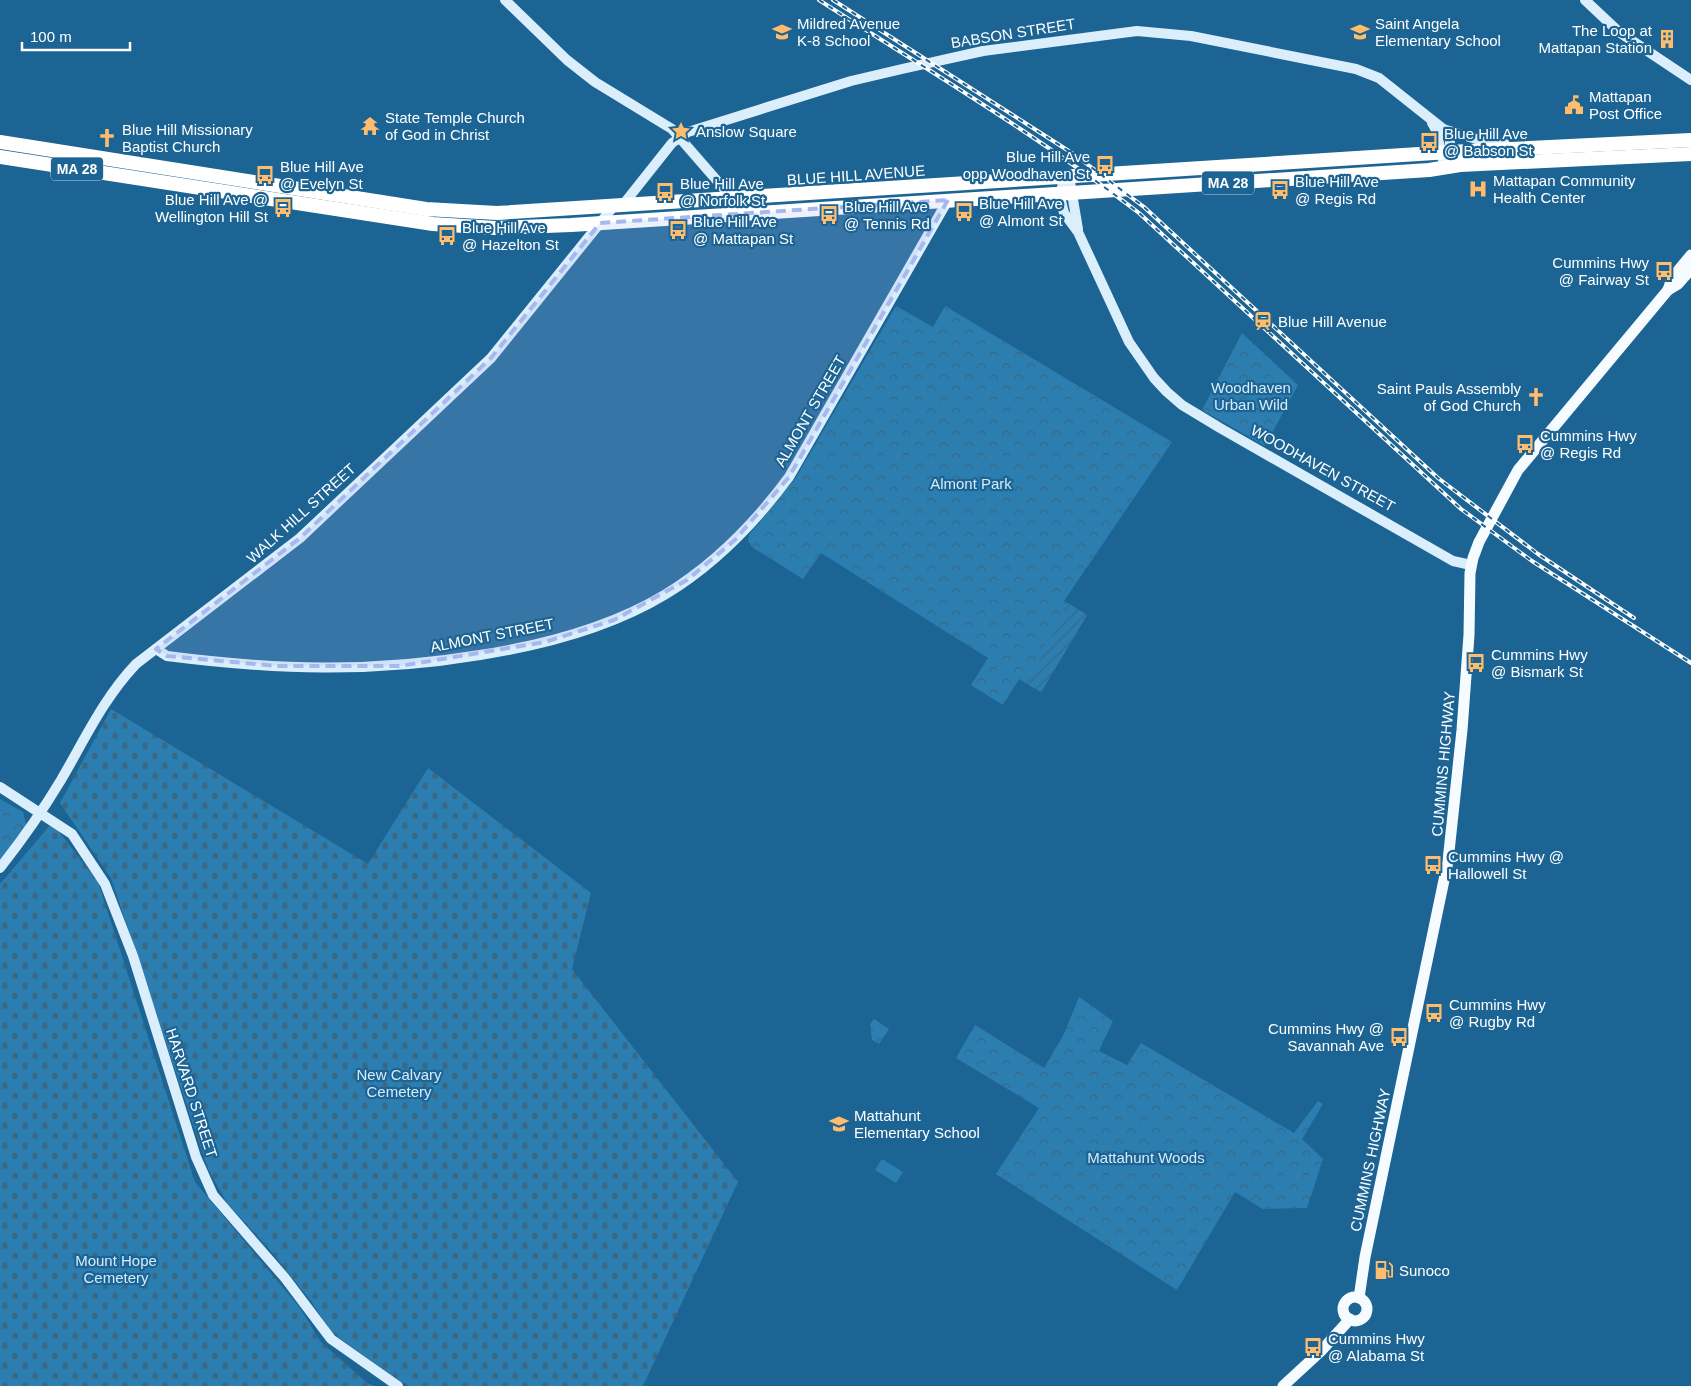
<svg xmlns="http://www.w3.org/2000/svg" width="1691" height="1386" font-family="Arial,sans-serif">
<defs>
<pattern id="forest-crowns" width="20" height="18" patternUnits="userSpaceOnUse" patternTransform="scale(1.25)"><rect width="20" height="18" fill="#2c7eb0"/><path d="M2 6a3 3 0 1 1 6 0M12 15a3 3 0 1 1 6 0" fill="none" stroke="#3a6883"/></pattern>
<pattern id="cemetery-stones" width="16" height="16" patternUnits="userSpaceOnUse" patternTransform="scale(1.25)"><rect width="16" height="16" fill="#2c7eb0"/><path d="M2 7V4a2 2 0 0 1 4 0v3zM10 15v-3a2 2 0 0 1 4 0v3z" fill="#3a6883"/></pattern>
<pattern id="garden-furrows" width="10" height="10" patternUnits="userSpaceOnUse" patternTransform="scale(1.25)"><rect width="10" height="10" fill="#2c7eb0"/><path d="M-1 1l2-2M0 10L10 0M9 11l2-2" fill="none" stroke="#3a6883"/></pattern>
</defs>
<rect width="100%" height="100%" fill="#1c6494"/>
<path fill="#2c7eb0" d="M882 1159 903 1172 896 1183 875 1170Z"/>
<g fill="url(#forest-crowns)">
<path d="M896 306 933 327 945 306 1172 442 1064 601 1087 615 1041 692 1019 679 1003 705 971 685 988 658 821 553 803 579 752 547 748 541 749 535 795 479Z"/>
<path d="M1242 333 1298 385 1265 446 1202 410Z"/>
<path d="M0 799 23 812 27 828 0 860Z"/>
<path d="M1079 997 1113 1021 1099 1051 1127 1065 1141 1043 1294 1133 1318 1101 1323 1104 1302 1139 1323 1159 1307 1208 1263 1209 1235 1192 1177 1290 996 1174 1039 1108 956 1058 975 1025 1044 1068 1064 1034Z"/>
<path d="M874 1019 889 1029 879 1044 872 1040 870 1024Z"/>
</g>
<g fill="url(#cemetery-stones)">
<path d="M111 709 368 864 428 768 591 893 572 969 738 1182 643 1386H407L331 1332 311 1301 270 1250 227 1203 208 1169 111 878 60 803Z"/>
<path d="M52 823 98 882 195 1182 300 1308 320 1341 367 1383 374 1386H0V884Z"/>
</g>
<path fill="url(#garden-furrows)" d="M1068 603 1087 615 1041 692 1028 684Z"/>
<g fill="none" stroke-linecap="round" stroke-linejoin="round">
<g stroke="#dbeefb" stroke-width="10">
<path d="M505 0 567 60 595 82 672 129 733 199 734 214"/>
<path d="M1585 0 1619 32 1691 80"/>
<path d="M1432 123C1442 136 1437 154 1447 168"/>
<path d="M1443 129 1486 142 1505 144"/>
<path d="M1069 176 1078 229"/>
<path d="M1063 177 1061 201 1064 213 1078 232 1129 342 1154 378 1167 392 1182 405 1220 428 1453 561 1471 565"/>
<path d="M622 206 672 143 688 132 851 81 902 69 983 51 1137 31 1191 36 1356 69 1379 78 1447 132 1450 140V157"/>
<path d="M156 649 167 656C276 670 372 673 480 655 544 645 610 628 666 594 715 564 755 523 789 477L948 200"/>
<path d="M0 787 72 834 105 884 133 956 196 1157 213 1195 285 1278 331 1339 398 1386"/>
<path d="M0 868C22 840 43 810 61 780 85 739 103 699 136 664L300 538 491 358 613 207"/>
</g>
<g stroke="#f6fbff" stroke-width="11">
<path d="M1668 290 1672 278 1691 255"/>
<circle cx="1355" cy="1309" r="12"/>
<path d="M1359 1298 1365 1257 1448 861 1462 730 1469 635 1470 573 1473 558 1479 542 1518 470 1668 290 1678 284 1691 269"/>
<path d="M1283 1386 1321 1351 1350 1319"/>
</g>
<g stroke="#fff" stroke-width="14">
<path d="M0 142 426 209 497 213 1450 152 1691 140"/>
<path d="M0 157 433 224 495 228 571 225 1429 170 1460 165 1691 154"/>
</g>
<g stroke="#fff" stroke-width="4">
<g id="rail">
<path d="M819 0C926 69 1037 135 1139 213L1461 509 1532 561 1691 663"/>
<path d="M833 0 1075 155 1144 207 1438 478 1538 554 1634 618"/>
</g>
</g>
<use href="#rail" stroke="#1c6494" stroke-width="2" stroke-dasharray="5.5" stroke-linecap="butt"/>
</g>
<path fill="#a5b8ef" fill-opacity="0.2" stroke="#a5b8ef" stroke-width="4" stroke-dasharray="10 6" stroke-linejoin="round" d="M948 200 789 477 735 540 687 580 614 620 545 642 400 666H277L167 656 156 649 300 538 491 358 600 223Z"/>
<defs>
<g id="school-bare" transform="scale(1.5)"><path d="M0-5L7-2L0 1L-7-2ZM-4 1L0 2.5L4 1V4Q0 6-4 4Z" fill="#ffbc6c" stroke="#1c6494" stroke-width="2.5" paint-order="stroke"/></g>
<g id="building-bare" transform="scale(1.5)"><path d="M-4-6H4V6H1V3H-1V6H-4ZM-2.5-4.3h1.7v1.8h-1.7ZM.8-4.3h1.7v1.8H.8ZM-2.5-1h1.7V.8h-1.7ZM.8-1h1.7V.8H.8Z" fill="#ffbc6c" stroke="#1c6494" stroke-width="2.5" paint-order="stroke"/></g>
<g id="civic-bare" transform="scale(1.5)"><path d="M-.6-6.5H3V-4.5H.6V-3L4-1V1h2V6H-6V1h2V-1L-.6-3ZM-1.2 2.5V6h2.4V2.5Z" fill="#ffbc6c" stroke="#1c6494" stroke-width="2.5" paint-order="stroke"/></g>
<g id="temple-bare" transform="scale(1.5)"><path d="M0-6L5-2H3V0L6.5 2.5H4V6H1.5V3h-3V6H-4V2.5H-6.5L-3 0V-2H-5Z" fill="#ffbc6c" stroke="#1c6494" stroke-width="2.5" paint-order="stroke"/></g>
<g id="sight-bare" transform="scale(1.5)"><path d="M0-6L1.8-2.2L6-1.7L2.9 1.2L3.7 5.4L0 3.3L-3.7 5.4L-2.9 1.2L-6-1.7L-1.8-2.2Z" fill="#ffbc6c" stroke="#1c6494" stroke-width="2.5" paint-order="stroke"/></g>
<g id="church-bare" transform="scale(1.5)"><path d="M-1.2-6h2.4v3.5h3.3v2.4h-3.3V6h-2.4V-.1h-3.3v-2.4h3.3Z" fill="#ffbc6c" stroke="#1c6494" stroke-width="2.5" paint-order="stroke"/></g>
<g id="bus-bare" transform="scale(1.5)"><path d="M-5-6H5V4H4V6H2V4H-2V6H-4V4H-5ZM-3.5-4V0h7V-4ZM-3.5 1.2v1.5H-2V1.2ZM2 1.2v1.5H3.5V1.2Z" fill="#ffbc6c" stroke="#1c6494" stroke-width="2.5" paint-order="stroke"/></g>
<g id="hospital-bare" transform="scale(1.5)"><path d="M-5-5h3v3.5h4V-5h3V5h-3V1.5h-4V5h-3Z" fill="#ffbc6c" stroke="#1c6494" stroke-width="2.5" paint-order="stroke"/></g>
<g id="station-bare" transform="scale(1.5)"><path d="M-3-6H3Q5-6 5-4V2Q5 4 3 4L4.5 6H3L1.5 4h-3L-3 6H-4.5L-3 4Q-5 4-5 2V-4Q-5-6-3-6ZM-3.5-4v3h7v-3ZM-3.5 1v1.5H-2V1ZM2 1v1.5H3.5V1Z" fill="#ffbc6c" stroke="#1c6494" stroke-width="2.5" paint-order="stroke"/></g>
<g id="fuel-bare" transform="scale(1.5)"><path d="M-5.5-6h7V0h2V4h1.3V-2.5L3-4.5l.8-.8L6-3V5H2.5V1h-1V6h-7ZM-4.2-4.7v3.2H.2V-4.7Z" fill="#ffbc6c" stroke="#1c6494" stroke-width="2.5" paint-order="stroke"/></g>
</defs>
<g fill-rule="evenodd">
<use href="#school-bare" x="782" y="32"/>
<use href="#school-bare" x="1360" y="32"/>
<use href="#building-bare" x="1667" y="39"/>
<use href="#civic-bare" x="1574" y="105"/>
<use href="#temple-bare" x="370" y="126"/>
<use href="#sight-bare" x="681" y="131"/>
<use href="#church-bare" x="107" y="138"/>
<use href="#bus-bare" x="1429" y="142"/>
<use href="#bus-bare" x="1105" y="165"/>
<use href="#bus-bare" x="265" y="175"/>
<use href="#hospital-bare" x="1478" y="189"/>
<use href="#bus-bare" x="1280" y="190"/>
<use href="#bus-bare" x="665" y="192"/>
<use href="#bus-bare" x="283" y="208"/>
<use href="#bus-bare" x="964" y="212"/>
<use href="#bus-bare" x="829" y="215"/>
<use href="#bus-bare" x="678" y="230"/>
<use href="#bus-bare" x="447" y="236"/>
<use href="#bus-bare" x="1664" y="271"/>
<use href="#station-bare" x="1263" y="321"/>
<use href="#church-bare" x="1536" y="397"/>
<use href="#bus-bare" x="1525" y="444"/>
<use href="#bus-bare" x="1476" y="663"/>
<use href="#bus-bare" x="1433" y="865"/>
<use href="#bus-bare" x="1434" y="1013"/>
<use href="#bus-bare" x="1399" y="1037"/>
<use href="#school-bare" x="839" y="1124"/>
<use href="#fuel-bare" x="1384" y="1270"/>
<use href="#bus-bare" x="1313" y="1347"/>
</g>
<g text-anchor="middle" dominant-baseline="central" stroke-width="4.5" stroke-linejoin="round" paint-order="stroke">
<g fill="#1c6494" stroke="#bbd0df" stroke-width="1">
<rect x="51" y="157.5" width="52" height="23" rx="4"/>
<rect x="1202" y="171.5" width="52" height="23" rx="4"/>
</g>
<g font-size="14" font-weight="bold" fill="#fff">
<text x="77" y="169">MA 28</text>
<text x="1228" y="183">MA 28</text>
</g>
<g font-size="15" fill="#fff" stroke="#1c6494" text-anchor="start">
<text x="797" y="23">Mildred Avenue<tspan x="797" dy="17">K-8 School</tspan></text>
<text x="1375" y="23">Saint Angela<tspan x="1375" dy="17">Elementary School</tspan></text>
<text x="1652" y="30" text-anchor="end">The Loop at<tspan x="1652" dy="17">Mattapan Station</tspan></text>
<text x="1589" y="96">Mattapan<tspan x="1589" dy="17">Post Office</tspan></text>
<text x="385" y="117">State Temple Church<tspan x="385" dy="17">of God in Christ</tspan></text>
<text x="122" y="129">Blue Hill Missionary<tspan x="122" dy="17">Baptist Church</tspan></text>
<text x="696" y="131">Anslow Square</text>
<text x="1444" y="133">Blue Hill Ave<tspan x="1444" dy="17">@ Babson St</tspan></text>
<text x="1090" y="156" text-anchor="end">Blue Hill Ave<tspan x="1090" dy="17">opp Woodhaven St</tspan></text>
<text x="280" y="166">Blue Hill Ave<tspan x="280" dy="17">@ Evelyn St</tspan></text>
<text x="1493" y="180">Mattapan Community<tspan x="1493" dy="17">Health Center</tspan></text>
<text x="1295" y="181">Blue Hill Ave<tspan x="1295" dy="17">@ Regis Rd</tspan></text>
<text x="680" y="183">Blue Hill Ave<tspan x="680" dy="17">@ Norfolk St</tspan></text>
<text x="268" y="199" text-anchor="end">Blue Hill Ave @<tspan x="268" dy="17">Wellington Hill St</tspan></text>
<text x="979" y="203">Blue Hill Ave<tspan x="979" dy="17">@ Almont St</tspan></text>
<text x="844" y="206">Blue Hill Ave<tspan x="844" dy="17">@ Tennis Rd</tspan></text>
<text x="693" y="221">Blue Hill Ave<tspan x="693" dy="17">@ Mattapan St</tspan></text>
<text x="462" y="227">Blue Hill Ave<tspan x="462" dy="17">@ Hazelton St</tspan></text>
<text x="1649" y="262" text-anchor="end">Cummins Hwy<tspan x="1649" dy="17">@ Fairway St</tspan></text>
<text x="1278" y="321">Blue Hill Avenue</text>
<text x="1521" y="388" text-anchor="end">Saint Pauls Assembly<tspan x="1521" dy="17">of God Church</tspan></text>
<text x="1540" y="435">Cummins Hwy<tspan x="1540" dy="17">@ Regis Rd</tspan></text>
<text x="1491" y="654">Cummins Hwy<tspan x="1491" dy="17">@ Bismark St</tspan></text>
<text x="1448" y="856">Cummins Hwy @<tspan x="1448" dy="17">Hallowell St</tspan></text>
<text x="1449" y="1004">Cummins Hwy<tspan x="1449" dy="17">@ Rugby Rd</tspan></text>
<text x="1384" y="1028" text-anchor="end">Cummins Hwy @<tspan x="1384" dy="17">Savannah Ave</tspan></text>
<text x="854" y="1115">Mattahunt<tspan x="854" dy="17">Elementary School</tspan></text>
<text x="1399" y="1270">Sunoco</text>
<text x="1328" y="1338">Cummins Hwy<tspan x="1328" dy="17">@ Alabama St</tspan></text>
</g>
<g font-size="15" fill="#fff" stroke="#1c6494">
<text transform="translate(1013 33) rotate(-9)">BABSON STREET</text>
<text transform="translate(856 175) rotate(-4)">BLUE HILL AVENUE</text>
<text transform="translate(810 411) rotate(-60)">ALMONT STREET</text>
<text transform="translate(1323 468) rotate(29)">WOODHAVEN STREET</text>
<text transform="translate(301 513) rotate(-42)">WALK HILL STREET</text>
<text transform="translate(492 635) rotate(-11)">ALMONT STREET</text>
<text transform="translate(1443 764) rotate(-85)">CUMMINS HIGHWAY</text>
<text transform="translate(192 1093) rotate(72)">HARVARD STREET</text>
<text transform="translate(1370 1160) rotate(-78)">CUMMINS HIGHWAY</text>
</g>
<g font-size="15" fill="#d4ecfb" stroke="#1c6494">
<text x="1251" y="387">Woodhaven<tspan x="1251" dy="17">Urban Wild</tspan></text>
<text x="971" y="483">Almont Park</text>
<text x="399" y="1074">New Calvary<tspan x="399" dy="17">Cemetery</tspan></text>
<text x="1146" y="1157">Mattahunt Woods</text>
<text x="116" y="1260">Mount Hope<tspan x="116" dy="17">Cemetery</tspan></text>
</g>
</g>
<path d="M22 42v8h108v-8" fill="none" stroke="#ffffff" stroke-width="2.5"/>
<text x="30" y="42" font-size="15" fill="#ffffff" stroke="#1c6494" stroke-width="4" paint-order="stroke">100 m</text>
</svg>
